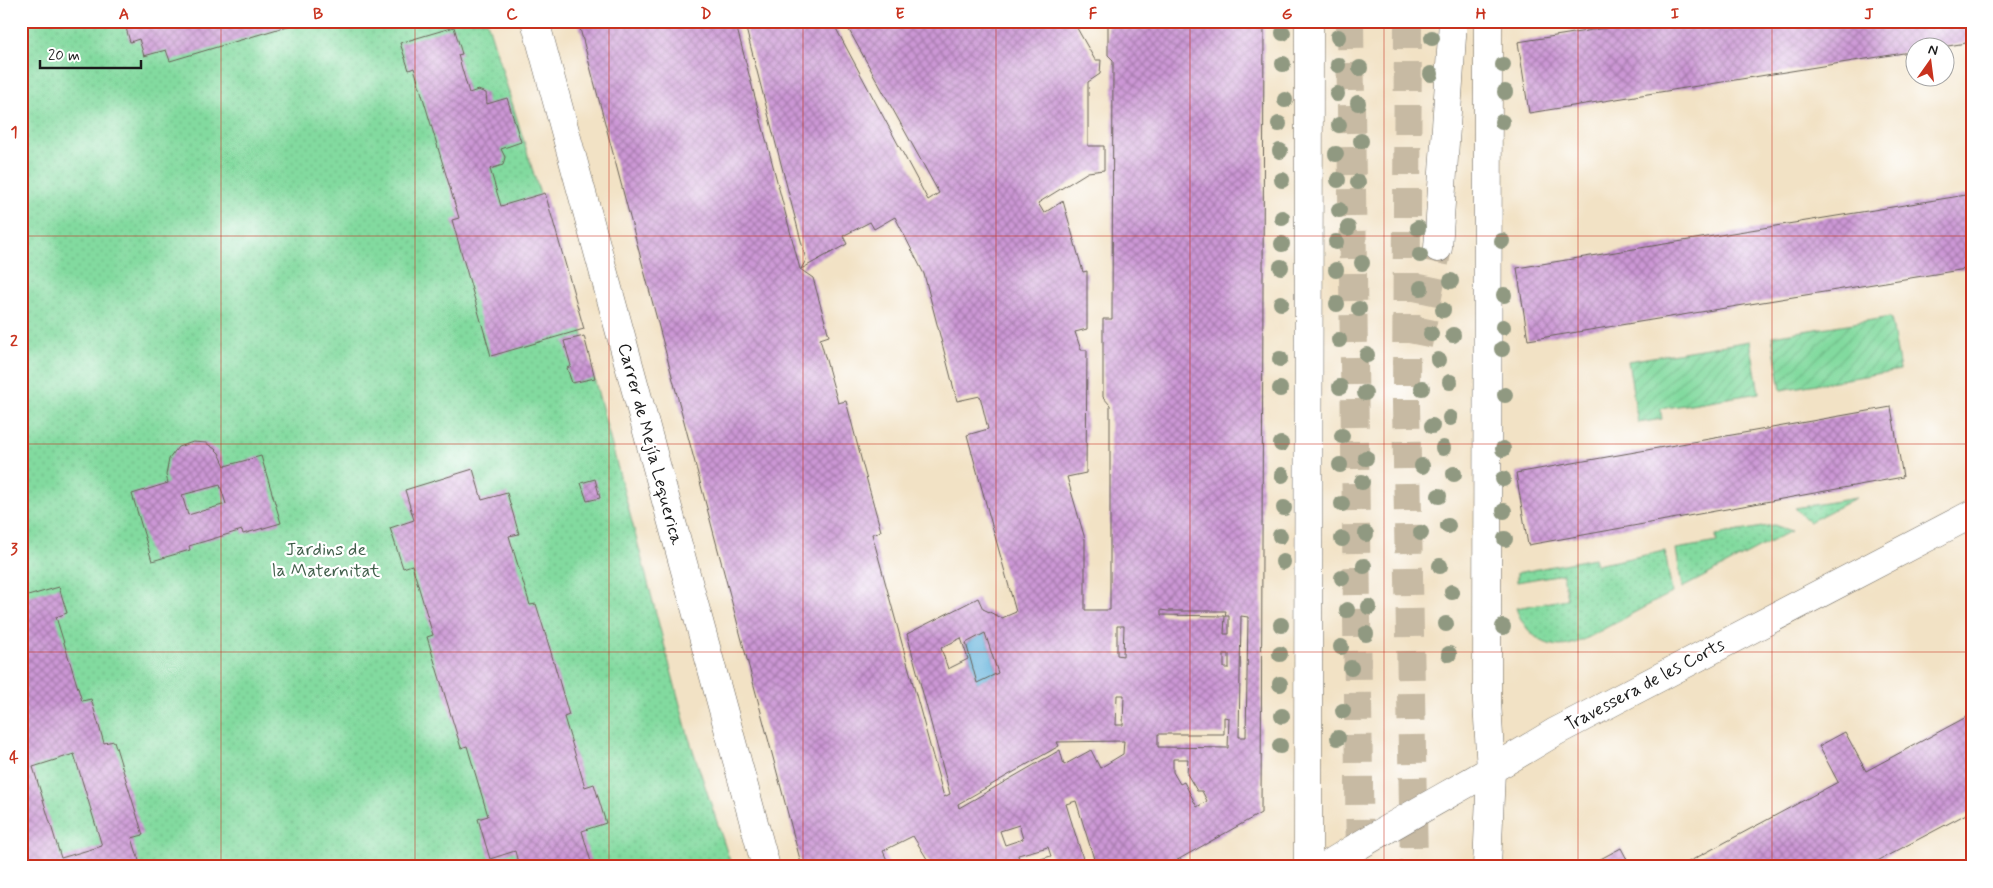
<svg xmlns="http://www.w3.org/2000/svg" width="1993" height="888" font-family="Mynerve,sans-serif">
<defs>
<pattern id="grass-dots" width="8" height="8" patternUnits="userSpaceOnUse" patternTransform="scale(1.25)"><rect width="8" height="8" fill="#82da9f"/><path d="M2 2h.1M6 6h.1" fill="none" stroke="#70ba88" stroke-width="1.8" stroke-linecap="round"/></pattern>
<pattern id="garden-furrows" width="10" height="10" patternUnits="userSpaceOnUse" patternTransform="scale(1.25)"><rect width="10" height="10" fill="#82da9f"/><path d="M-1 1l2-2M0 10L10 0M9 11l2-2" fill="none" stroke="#70ba88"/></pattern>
<pattern id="building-cross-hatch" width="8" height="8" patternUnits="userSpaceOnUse" patternTransform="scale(1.25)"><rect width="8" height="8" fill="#cc97d5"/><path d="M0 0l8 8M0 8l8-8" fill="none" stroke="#a57aac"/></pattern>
</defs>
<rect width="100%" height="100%" fill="#fff"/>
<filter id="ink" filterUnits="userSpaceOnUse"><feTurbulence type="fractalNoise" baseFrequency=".02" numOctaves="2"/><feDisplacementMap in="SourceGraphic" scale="10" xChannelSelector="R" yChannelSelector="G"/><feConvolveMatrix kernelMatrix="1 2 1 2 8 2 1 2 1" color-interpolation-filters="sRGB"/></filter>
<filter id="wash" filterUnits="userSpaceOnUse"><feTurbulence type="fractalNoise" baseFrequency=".0096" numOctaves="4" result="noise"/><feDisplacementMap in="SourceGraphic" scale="20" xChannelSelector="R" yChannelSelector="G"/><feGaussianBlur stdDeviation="1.12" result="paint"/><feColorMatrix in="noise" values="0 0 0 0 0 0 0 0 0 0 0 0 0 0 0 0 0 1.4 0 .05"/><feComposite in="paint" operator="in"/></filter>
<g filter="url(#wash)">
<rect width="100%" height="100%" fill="#f2e2c5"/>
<g fill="url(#grass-dots)" stroke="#4f7b5e">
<path d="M21 21H487L581 328 688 735 732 867H21Z"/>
<path d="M1856 498 1809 522 1795 508Z"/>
<path d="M1774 525 1791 531 1682 588 1676 549 1717 542 1716 535Z"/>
<path d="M1665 551 1672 593C1652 603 1633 613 1613 624 1601 630 1588 639 1575 643 1547 654 1524 632 1516 608L1567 599 1563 574 1517 582V573L1594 558 1596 565Z"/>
</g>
<g fill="url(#garden-furrows)" stroke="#4f7b5e">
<path d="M1891 317 1900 370 1781 390 1772 336Z"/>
<path d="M1750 341 1759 393 1660 409 1662 419 1638 423 1628 361Z"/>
</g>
<path fill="#60b0da" stroke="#3e667b" d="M985 633 998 673 977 683 966 643Z"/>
<g id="blocks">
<g fill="url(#building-cross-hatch)" fill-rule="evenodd">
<path d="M124 21H301V22L170 61 166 50 144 56 139 39 130 42Z"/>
<path d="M578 21H735L800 269 813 278 829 336 820 339 838 403 846 401 863 466 881 531 872 534 944 797 950 794 907 634 978 598 983 609 1002 618 1016 612 967 435 988 429 980 396 957 401 924 274 895 217 874 229 870 222 843 236 847 244 801 269 806 260 744 21H832L928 200 939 193 844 21H1073L1095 60H1101L1100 74 1088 82V146H1104V170L1088 172 1038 203 1044 213 1063 201 1083 272 1087 271V329L1075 332 1081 350H1087L1086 473 1067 477 1085 539V610H1110V405L1103 397V319H1112L1113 60 1108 55V21H1264L1261 813 1165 867H974V865L932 867 913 836 883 851 890 867H802ZM1161 610 1167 611H1226L1225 616 1161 615ZM1225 616H1229V634H1224ZM1241 616 1248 617 1246 737H1239ZM1117 626H1124L1123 656 1117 655ZM985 633 998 673 977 683 966 643ZM961 638 968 659 948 669 941 648ZM1224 654H1229V668H1224ZM1117 695H1124L1123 725H1116ZM1224 717 1229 718 1228 748 1158 747V734H1224ZM1124 741 1123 754 1100 768 1091 750 1064 765 1060 750 959 808 958 804 1059 746 1057 742ZM1173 759H1188L1187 774 1197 791H1202L1207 801 1197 807 1184 782 1180 784 1173 772ZM1076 801 1094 859 1084 862 1066 804ZM1019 825 1023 839 1005 845 1000 831ZM1048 847 1051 856 1020 865 1018 855Z"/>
<path d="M1648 21H1972V42L1936 48H1916V51L1529 113 1518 42Z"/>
<path d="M454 27 462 54 458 55 469 93 478 90 486 93 487 104 507 98 521 142 501 149 505 157 503 165 490 169 501 206 545 193 584 329 491 356 452 220 459 218 414 68 409 70 400 43Z"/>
<path d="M1972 194V268L1528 340 1517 268Z"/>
<path d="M584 336 595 378 572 383 567 368 571 366 564 341Z"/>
<path d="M1891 407 1903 477 1528 545 1516 473Z"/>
<path d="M193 442 206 443 215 449 219 453 225 466 261 456 281 523 243 534 242 530 189 546 190 550 152 561 132 494 168 483 166 475 169 459 178 447ZM220 485 226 504 188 515 182 495Z"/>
<path d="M473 469 482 500 507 493 519 534 509 536 530 605 536 604 550 649 569 715 564 717 585 787 594 784 606 823 582 831 591 862 575 867H519L515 851 490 859 478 819 488 816 467 746 461 748 427 637 433 635 412 565 403 568 390 528 414 520 405 490Z"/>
<path d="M595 479 600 498 587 501 581 483Z"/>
<path d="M59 587 67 613 56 617 82 701 91 699 104 743 114 741 143 835 132 838 141 867H21V598ZM74 754 102 846 61 858 33 767Z"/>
<path d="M1972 714V811L1866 867H1679L1838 782 1819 746 1845 732 1866 771Z"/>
<path d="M1621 848 1631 867H1595L1593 863Z"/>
</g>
</g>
</g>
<g filter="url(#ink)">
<use href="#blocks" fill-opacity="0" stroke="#676157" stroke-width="1"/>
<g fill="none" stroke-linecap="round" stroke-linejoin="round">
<g stroke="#c7baa3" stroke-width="28" stroke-dasharray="28 14" stroke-linecap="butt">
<path d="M1350 21 1360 867"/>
<path d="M1408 21 1406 402 1414 867"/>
<path d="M1418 345 1438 248"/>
</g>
<g stroke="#676157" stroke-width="29">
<path id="street" d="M535 21 766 867"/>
</g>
<g stroke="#676157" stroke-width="29">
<path id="secondary" d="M1324 867C1400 819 1479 779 1555 732L1972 514"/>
</g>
<g stroke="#676157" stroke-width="29">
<g id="primary">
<path d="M1438 248 1453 21"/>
<path d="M1308 867 1309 21"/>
<path d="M1487 867 1491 771 1487 701 1488 21"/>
</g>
</g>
<use href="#street" stroke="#fff" stroke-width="28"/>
<use href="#secondary" stroke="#fff" stroke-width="28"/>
<use href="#primary" stroke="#fff" stroke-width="28"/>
</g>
<g fill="#909981">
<circle cx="1283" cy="33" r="8"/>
<circle cx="1338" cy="37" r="8"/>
<circle cx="1432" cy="38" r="8"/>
<circle cx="1283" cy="64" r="8"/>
<circle cx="1338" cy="65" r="8"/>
<circle cx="1503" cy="65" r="8"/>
<circle cx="1360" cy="68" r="8"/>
<circle cx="1431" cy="74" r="8"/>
<circle cx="1505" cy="92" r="8"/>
<circle cx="1337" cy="94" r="8"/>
<circle cx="1285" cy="100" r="8"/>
<circle cx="1358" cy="103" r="8"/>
<circle cx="1502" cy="122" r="8"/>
<circle cx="1279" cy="124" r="8"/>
<circle cx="1339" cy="125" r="8"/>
<circle cx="1361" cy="141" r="8"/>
<circle cx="1280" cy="151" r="8"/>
<circle cx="1336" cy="154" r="8"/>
<circle cx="1282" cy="180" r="8"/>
<circle cx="1338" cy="180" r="8"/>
<circle cx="1358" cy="182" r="8"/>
<circle cx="1339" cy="210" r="8"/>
<circle cx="1282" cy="218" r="8"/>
<circle cx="1348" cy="228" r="8"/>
<circle cx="1418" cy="228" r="8"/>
<circle cx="1502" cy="241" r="8"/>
<circle cx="1336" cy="242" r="8"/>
<circle cx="1282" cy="244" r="8"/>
<circle cx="1420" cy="255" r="8"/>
<circle cx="1362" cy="263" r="8"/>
<circle cx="1281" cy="267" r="8"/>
<circle cx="1336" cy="270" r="8"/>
<circle cx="1451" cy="281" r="8"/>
<circle cx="1421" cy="288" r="8"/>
<circle cx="1504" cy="295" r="8"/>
<circle cx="1281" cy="303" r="8"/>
<circle cx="1337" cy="304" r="8"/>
<circle cx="1359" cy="309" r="8"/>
<circle cx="1443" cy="310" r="8"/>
<circle cx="1503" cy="327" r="8"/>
<circle cx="1431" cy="334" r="8"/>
<circle cx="1453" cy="335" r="8"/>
<circle cx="1339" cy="340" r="8"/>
<circle cx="1502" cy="349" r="8"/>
<circle cx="1367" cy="355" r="8"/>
<circle cx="1280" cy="359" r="8"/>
<circle cx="1438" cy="360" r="8"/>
<circle cx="1450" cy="382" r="8"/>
<circle cx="1340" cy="387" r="8"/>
<circle cx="1422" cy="388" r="8"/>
<circle cx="1280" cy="389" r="8"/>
<circle cx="1365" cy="393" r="8"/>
<circle cx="1505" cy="395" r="8"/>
<circle cx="1450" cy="418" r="8"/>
<circle cx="1432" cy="426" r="8"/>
<circle cx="1342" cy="436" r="8"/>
<circle cx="1281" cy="444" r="8"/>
<circle cx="1443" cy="448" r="8"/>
<circle cx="1503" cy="449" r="8"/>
<circle cx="1366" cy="458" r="8"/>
<circle cx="1340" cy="465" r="8"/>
<circle cx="1422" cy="466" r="8"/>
<circle cx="1454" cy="474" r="8"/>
<circle cx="1282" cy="475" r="8"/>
<circle cx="1503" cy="479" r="8"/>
<circle cx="1362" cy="482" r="8"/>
<circle cx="1439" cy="496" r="8"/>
<circle cx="1342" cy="504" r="8"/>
<circle cx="1284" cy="508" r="8"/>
<circle cx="1504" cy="511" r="8"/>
<circle cx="1448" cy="526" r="8"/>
<circle cx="1421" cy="533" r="8"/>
<circle cx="1366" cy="534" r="8"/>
<circle cx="1280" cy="536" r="8"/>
<circle cx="1342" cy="539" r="8"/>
<circle cx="1505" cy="539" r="8"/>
<circle cx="1283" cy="562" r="8"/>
<circle cx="1364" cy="566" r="8"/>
<circle cx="1440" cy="566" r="8"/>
<circle cx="1342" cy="578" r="8"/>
<circle cx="1452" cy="592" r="8"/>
<circle cx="1369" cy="607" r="8"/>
<circle cx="1347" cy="610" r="8"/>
<circle cx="1446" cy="624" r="8"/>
<circle cx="1281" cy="625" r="8"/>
<circle cx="1503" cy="627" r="8"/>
<circle cx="1366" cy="634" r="8"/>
<circle cx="1341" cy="647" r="8"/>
<circle cx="1280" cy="654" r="8"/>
<circle cx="1449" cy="654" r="8"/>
<circle cx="1351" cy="668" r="8"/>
<circle cx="1280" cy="684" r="8"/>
<circle cx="1343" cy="711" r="8"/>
<circle cx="1282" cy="716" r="8"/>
<circle cx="1338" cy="738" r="8"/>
<circle cx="1280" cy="746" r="8"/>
</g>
</g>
<path fill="none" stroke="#c8321e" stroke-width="1" stroke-opacity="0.55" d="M221 21V867M415 21V867M609 21V867M803 21V867M996 21V867M1190 21V867M1384 21V867M1578 21V867M1772 21V867M21 236H1972M21 444H1972M21 652H1972"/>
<g text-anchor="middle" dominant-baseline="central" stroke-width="4.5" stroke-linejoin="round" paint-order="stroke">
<g font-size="18" fill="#1c1c1c" stroke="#fff">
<text transform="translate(650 444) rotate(75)">Carrer de Mejía Lequerica</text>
<text transform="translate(1645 685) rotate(-28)">Travessera de les Corts</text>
</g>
<g font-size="18" fill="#405e4a" stroke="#fff">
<text x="326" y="550">Jardins de<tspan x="326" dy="21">la Maternitat</tspan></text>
</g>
</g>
<rect width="1993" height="888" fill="none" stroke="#fff" stroke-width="55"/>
<g transform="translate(1930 62) rotate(14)"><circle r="24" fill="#ffffff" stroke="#a4a4a4"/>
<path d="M0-4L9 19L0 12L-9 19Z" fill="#c8321e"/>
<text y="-8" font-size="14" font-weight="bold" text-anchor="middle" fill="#1c1c1c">N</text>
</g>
<path d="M40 60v8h101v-8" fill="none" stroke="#1c1c1c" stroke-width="2.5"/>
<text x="48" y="60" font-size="15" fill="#1c1c1c" stroke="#ffffff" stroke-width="4" paint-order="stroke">20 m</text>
<rect x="28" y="28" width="1938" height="832" fill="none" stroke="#c8321e" stroke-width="2"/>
<g font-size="16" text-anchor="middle" font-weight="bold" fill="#c8321e">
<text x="124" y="19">A</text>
<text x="318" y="19">B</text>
<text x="512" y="19">C</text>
<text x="706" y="19">D</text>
<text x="900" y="19">E</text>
<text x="1093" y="19">F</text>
<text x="1287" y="19">G</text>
<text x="1481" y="19">H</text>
<text x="1675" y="19">I</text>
<text x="1869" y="19">J</text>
<text x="14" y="137">1</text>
<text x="14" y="346">2</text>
<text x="14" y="554">3</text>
<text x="14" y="762">4</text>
</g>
</svg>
